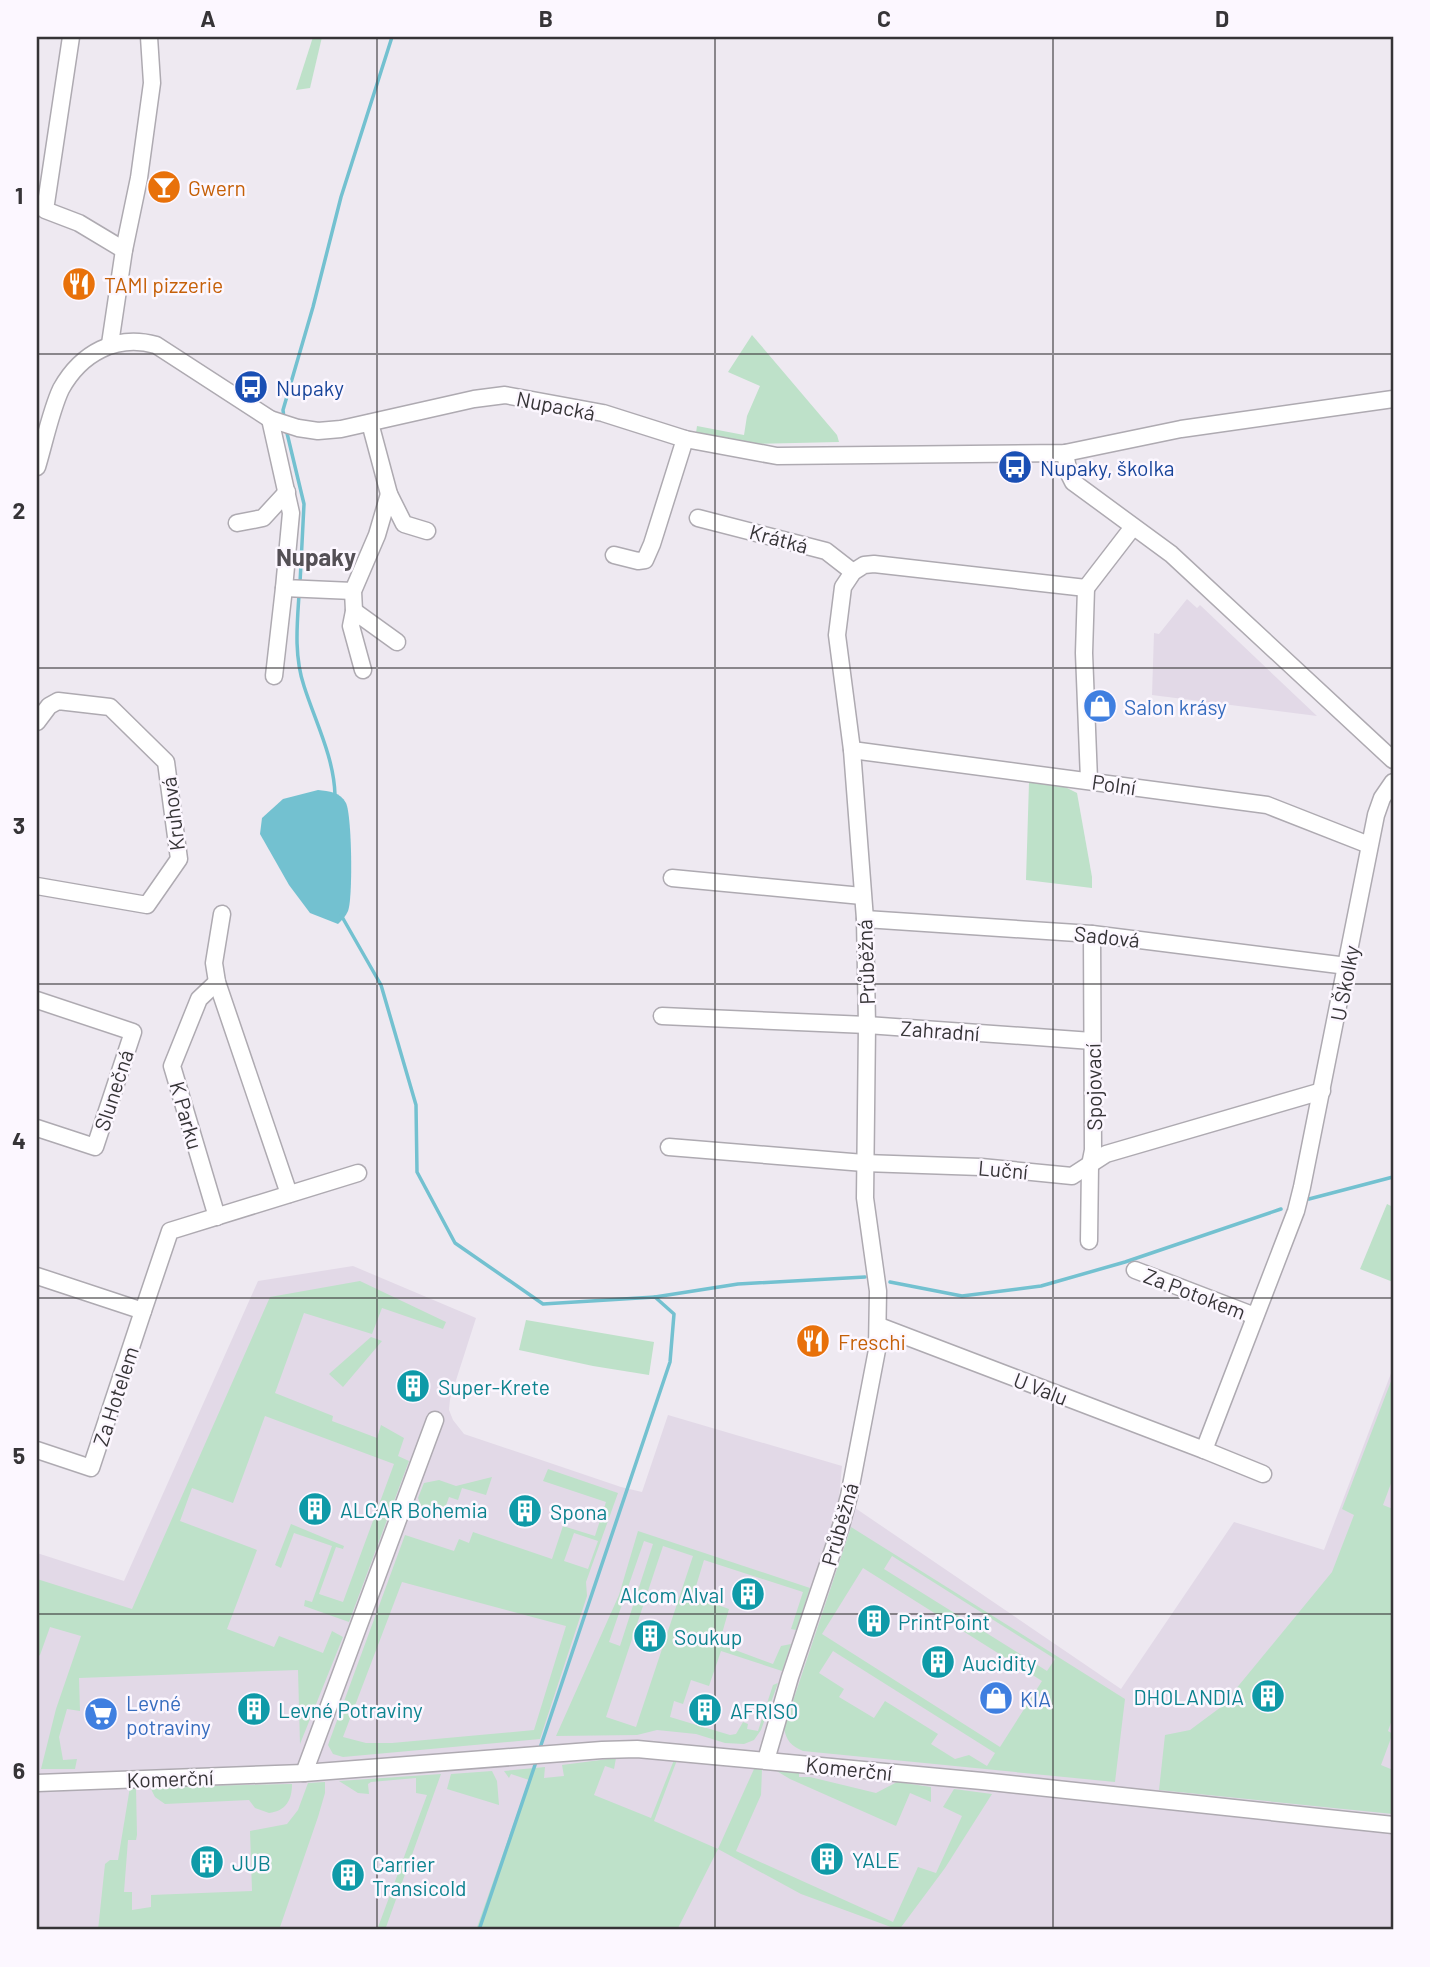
<svg xmlns="http://www.w3.org/2000/svg" width="1430" height="1967" font-family="Barlow,sans-serif">
<rect width="100%" height="100%" fill="#eee9f1"/>
<g fill="#e2d9e7">
<path d="M1187 599 1197 608 1200 605 1317 716 1152 695 1154 633 1159 634Z"/>
<path d="M353 1266 476 1318 450 1399 449 1410 453 1420 464 1434 621 1487 642 1492 668 1415 842 1466 839 1497 1121 1689 1234 1522 1324 1550 1393 1368V1930H37V1553L124 1581 258 1281Z"/>
</g>
<g fill="#bee1c9" fill-rule="evenodd">
<path d="M313 37H322L310 88 296 90Z"/>
<path d="M752 335 837 435 839 442 754 444 696 433 697 426 744 435 747 416 760 386 728 372Z"/>
<path d="M1029 782 1065 787 1077 793 1092 877V888L1026 880Z"/>
<path d="M1387 1204 1393 1207V1282L1360 1269Z"/>
<path d="M360 1281 446 1322 443 1329 382 1308 372 1334 304 1313 275 1393 333 1416 332 1421 377 1438 381 1425 404 1438 398 1456 409 1461 349 1622 304 1606 305 1600 312 1602 332 1546 294 1533 281 1568 275 1565 291 1524 344 1546 343 1549 336 1547 319 1594 343 1602 394 1464 265 1416 233 1503 192 1488 180 1521 257 1550 227 1629 274 1647 279 1636 323 1653 332 1631 343 1637 300 1744 298 1670 79 1678 80 1711 67 1709 59 1737 63 1760 77 1759 75 1769H41L56 1709 81 1636 50 1627 40 1655 37 1657V1579L132 1609 270 1297Z"/>
<path d="M526 1320 654 1342 649 1375 593 1366 519 1350Z"/>
<path d="M371 1337 382 1341 343 1387 329 1374Z"/>
<path d="M1393 1376V1478L1383 1505 1393 1509V1717L1388 1731 1393 1734V1738H1391L1381 1765 1393 1770V1814L1159 1790 1165 1735 1190 1730 1221 1707 1332 1572 1354 1515 1342 1509Z"/>
<path d="M548 1469 618 1493 586 1582 587 1596 540 1739 343 1757 333 1754 328 1745 405 1535 454 1551 459 1539 469 1543 473 1532 552 1559 563 1526 595 1536 606 1502 543 1481ZM574 1533 598 1541 588 1569 564 1561ZM402 1582 566 1626 534 1730 392 1743H366L343 1737Z"/>
<path d="M492 1477 486 1495 462 1488 458 1500 449 1497 442 1517C429 1514 423 1512 418 1498L424 1483 439 1480 456 1486Z"/>
<path d="M851 1527 1125 1699 1115 1782 803 1751C791 1746 786 1740 784 1728ZM892 1556 1055 1659 1047 1671 884 1569ZM863 1568 1042 1681 1000 1747 822 1634ZM833 1651 995 1753 987 1766 969 1755 955 1759 931 1744 938 1734 885 1701 874 1718 839 1697 844 1689 819 1673Z"/>
<path d="M638 1531 810 1588 796 1630 791 1629 803 1592 704 1560 693 1596 729 1609 719 1644 773 1664 781 1646 791 1644 782 1671 721 1651 709 1686 691 1680 683 1704 674 1701 670 1717 730 1735 736 1734 743 1722 748 1724 747 1729 758 1731 773 1685 778 1683 761 1730 754 1740 744 1744 725 1743 696 1734 657 1730 637 1735 556 1736 619 1595ZM644 1541 653 1544 620 1646 609 1642ZM663 1546 693 1556 636 1727 606 1717Z"/>
<path d="M616 1758 614 1769 605 1766 594 1795 651 1818 674 1760H677L654 1821 718 1849 754 1769H762L761 1795 736 1851 893 1922 918 1867 936 1873 962 1816 943 1807 954 1789 992 1794 945 1868 899 1930 801 1894 718 1849 677 1930H476L529 1780 511 1774 509 1778 504 1771 545 1767 544 1778 564 1776 562 1765Z"/>
<path d="M775 1770 799 1772V1777H810L876 1793 897 1782 931 1787V1802L910 1793 896 1826 790 1779Z"/>
<path d="M492 1771 497 1781 499 1805 447 1789 451 1774Z"/>
<path d="M441 1774 385 1930H377L427 1795 416 1793V1778L371 1782 368 1784 369 1794 358 1793 339 1781Z"/>
<path d="M325 1782V1793L318 1817 279 1930H98L105 1864 110 1860H118L130 1787H136L137 1835 136 1840H128L124 1892H132V1910L151 1907V1895L252 1891 250 1831 287 1824 298 1810 308 1783Z"/>
<path d="M292 1784C292 1800 286 1811 269 1813L255 1808 249 1800 165 1804 155 1797 150 1787Z"/>
</g>
<path fill="#73c1d0" d="M318 790C329 791 340 792 346 803 352 816 353 898 348 911 346 916 342 920 338 924L310 913 289 885 260 834 262 818 283 799Z"/>
<g fill="none" stroke-linecap="round" stroke-linejoin="round">
<g stroke="#73c1d0" stroke-width="3.5">
<path d="M284 418 283 410 313 307 341 197 392 37"/>
<path d="M286 429 304 504 300 583"/>
<path d="M299 595C297 625 294 656 304 686 315 721 334 757 335 795"/>
<path d="M341 915 381 985 416 1105 417 1172 455 1243 543 1304 655 1297 674 1314 670 1362 539 1751"/>
<path d="M1309 1199 1393 1177"/>
<path d="M890 1282 962 1296 1041 1286 1125 1262 1281 1209"/>
<path d="M655 1297 738 1284 865 1277"/>
<path d="M479 1930 537 1759"/>
</g>
<g stroke="#aeaab1" stroke-width="19">
<g id="minor">
<path d="M71 37 45 210 79 223 124 250"/>
<path d="M110 344 124 250 139 178 152 83 149 37"/>
<path d="M270 419 291 513 284 588 353 591"/>
<path d="M370 423 389 494 404 524 427 531"/>
<path d="M1065 453 1069 474 1073 482 1171 554 1393 760"/>
<path d="M37 467C44 444 51 410 61 389 81 353 116 334 156 345L270 419 298 428 318 431 341 429 474 399 505 395 603 413 685 439 777 456 1065 453 1181 429 1393 399"/>
<path d="M698 518 826 551 853 572"/>
<path d="M237 523 263 518 287 492"/>
<path d="M614 555 638 561 645 560 652 544 685 439"/>
<path d="M1086 588 1084 653 1089 780"/>
<path d="M1086 588 1133 527"/>
<path d="M354 611 397 642"/>
<path d="M363 670 351 626 354 611 353 591 377 535 389 494"/>
<path d="M274 676 284 588"/>
<path d="M37 722 49 706 58 701 110 707 166 762 179 859 147 905 37 886"/>
<path d="M852 750 1267 805 1369 845"/>
<path d="M672 878 862 896"/>
<path d="M222 914 214 963 217 982 289 1194"/>
<path d="M865 919 1092 934 1347 966"/>
<path d="M37 1000 133 1032 95 1147 37 1128"/>
<path d="M662 1016 867 1025 1092 1041"/>
<path d="M669 1147 864 1163 981 1167 1072 1176 1106 1154 1322 1091"/>
<path d="M217 1217 172 1066 199 999 217 982"/>
<path d="M1089 1241 1090 1165 1093 1150 1092 934"/>
<path d="M1135 1270 1255 1316"/>
<path d="M37 1276 143 1311 170 1231 358 1173"/>
<path d="M879 1326 1204 1450 1296 1211 1302 1187 1376 815 1382 798 1393 782"/>
<path d="M37 1450 91 1468 143 1311"/>
<path d="M1204 1450 1263 1474"/>
<path d="M766 1760 790 1677 841 1526 849 1496 877 1350 878 1291 865 1198 867 1025 865 919 852 750 837 635 843 587 853 572 864 565 874 564 1086 588"/>
<path d="M304 1773 435 1420"/>
<path d="M37 1783 304 1773 602 1750 637 1749 982 1781 1393 1825"/>
</g>
</g>
<use href="#minor" stroke="#fff" stroke-width="16"/>
</g>
<path fill="none" stroke="#363437" stroke-width="2" stroke-opacity="0.55" d="M377 37V1930M715 37V1930M1053 37V1930M37 354H1393M37 668H1393M37 984H1393M37 1298H1393M37 1614H1393"/>
<defs>
<g id="bar-disc" transform="scale(1.75)"><circle r="9.5" fill="#e8710a" stroke="#fcf7ff"/><path d="M-6-5H6L.8 .8V4.5H3.5V6h-7V4.5H-.8V.8Z" fill="#fff"/></g>
<g id="restaurant-disc" transform="scale(1.75)"><circle r="9.5" fill="#e8710a" stroke="#fcf7ff"/><path d="M-5-6h1v4h1v-4h1v4h1v-4h1v5L-1.5 .5V6h-2V.5L-5-1ZM5-6V6H3V1.5H1.5Q1.5-4 5-6Z" fill="#fff"/></g>
<g id="bus-disc" transform="scale(1.75)"><circle r="9.5" fill="#1a4fb4" stroke="#fcf7ff"/><path d="M-5-6H5V4H4V6H2V4H-2V6H-4V4H-5ZM-3.5-4V0h7V-4ZM-3.5 1.2v1.5H-2V1.2ZM2 1.2v1.5H3.5V1.2Z" fill="#fff"/></g>
<g id="shop-disc" transform="scale(1.75)"><circle r="9.5" fill="#3f7fe0" stroke="#fcf7ff"/><path d="M-5-2.5h2.3a2.7 3.5 0 0 1 5.4 0H5L5.5 6h-11ZM-1.5-2.5h3a1.5 2.3 0 0 0-3 0Z" fill="#fff"/></g>
<g id="building-disc" transform="scale(1.75)"><circle r="9.5" fill="#0f9aa8" stroke="#fcf7ff"/><path d="M-4-6H4V6H1V3H-1V6H-4ZM-2.5-4.3h1.7v1.8h-1.7ZM.8-4.3h1.7v1.8H.8ZM-2.5-1h1.7V.8h-1.7ZM.8-1h1.7V.8H.8Z" fill="#fff"/></g>
<g id="supermarket-disc" transform="scale(1.75)"><circle r="9.5" fill="#3f7fe0" stroke="#fcf7ff"/><path d="M-6-5.5h2.5l.6 2H6L4.5 2H-2.5L-4.4-4H-6ZM-1.5 3.2a1.3 1.3 0 1 0 .1 0ZM3 3.2a1.3 1.3 0 1 0 .1 0Z" fill="#fff"/></g>
</defs>
<g fill-rule="evenodd">
<use href="#bar-disc" x="164" y="187"/>
<use href="#restaurant-disc" x="79" y="284"/>
<use href="#bus-disc" x="251" y="387"/>
<use href="#bus-disc" x="1015" y="467"/>
<use href="#shop-disc" x="1100" y="706"/>
<use href="#restaurant-disc" x="813" y="1341"/>
<use href="#building-disc" x="413" y="1386"/>
<use href="#building-disc" x="315" y="1509"/>
<use href="#building-disc" x="525" y="1511"/>
<use href="#building-disc" x="748" y="1594"/>
<use href="#building-disc" x="874" y="1621"/>
<use href="#building-disc" x="650" y="1636"/>
<use href="#building-disc" x="938" y="1662"/>
<use href="#building-disc" x="1268" y="1696"/>
<use href="#shop-disc" x="996" y="1698"/>
<use href="#building-disc" x="254" y="1709"/>
<use href="#building-disc" x="705" y="1710"/>
<use href="#supermarket-disc" x="101" y="1714"/>
<use href="#building-disc" x="827" y="1859"/>
<use href="#building-disc" x="207" y="1862"/>
<use href="#building-disc" x="348" y="1875"/>
</g>
<g text-anchor="middle" dominant-baseline="central" stroke-width="5" stroke-linejoin="round" paint-order="stroke">
<g font-size="21" fill="#c56008" stroke="#fcf7ff" text-anchor="start">
<text x="188" y="187">Gwern</text>
<text x="104" y="284">TAMI pizzerie</text>
<text x="838" y="1341">Freschi</text>
</g>
<g font-size="21" fill="#164399" stroke="#fcf7ff" text-anchor="start">
<text x="276" y="387">Nupaky</text>
<text x="1040" y="467">Nupaky, školka</text>
</g>
<g font-size="21" fill="#363437" stroke="#fcf7ff">
<text transform="translate(556 405) rotate(11)">Nupacká</text>
<text transform="translate(779 538) rotate(15)">Krátká</text>
<text transform="translate(1114 784) rotate(8)">Polní</text>
<text transform="translate(172 814) rotate(-97)">Kruhová</text>
<text transform="translate(1107 936) rotate(6)">Sadová</text>
<text transform="translate(865 962) rotate(-92)">Průběžná</text>
<text transform="translate(1344 983) rotate(-79)">U Školky</text>
<text transform="translate(940 1030) rotate(4)">Zahradní</text>
<text transform="translate(1093 1087) rotate(-91)">Spojovací</text>
<text transform="translate(113 1090) rotate(-72)">Slunečná</text>
<text transform="translate(187 1115) rotate(74)">K Parku</text>
<text transform="translate(1003 1169) rotate(5)">Luční</text>
<text transform="translate(1195 1293) rotate(21)">Za Potokem</text>
<text transform="translate(1041 1388) rotate(21)">U Valu</text>
<text transform="translate(115 1396) rotate(-72)">Za Hotelem</text>
<text transform="translate(839 1524) rotate(-74)">Průběžná</text>
<text transform="translate(849 1768) rotate(6)">Komerční</text>
<text transform="translate(170 1778) rotate(-2)">Komerční</text>
</g>
<g font-size="21" fill="#366cbe" stroke="#fcf7ff" text-anchor="start">
<text x="1124" y="706">Salon krásy</text>
<text x="1020" y="1698">KIA</text>
<text x="126" y="1702">Levné<tspan x="126" dy="24">potraviny</tspan></text>
</g>
<g font-size="21" fill="#0d838f" stroke="#fcf7ff" text-anchor="start">
<text x="438" y="1386">Super-Krete</text>
<text x="340" y="1509">ALCAR Bohemia</text>
<text x="550" y="1511">Spona</text>
<text x="724" y="1594" text-anchor="end">Alcom Alval</text>
<text x="898" y="1621">PrintPoint</text>
<text x="674" y="1636">Soukup</text>
<text x="962" y="1662">Aucidity</text>
<text x="1244" y="1696" text-anchor="end">DHOLANDIA</text>
<text x="278" y="1709">Levné Potraviny</text>
<text x="730" y="1710">AFRISO</text>
<text x="852" y="1859">YALE</text>
<text x="232" y="1862">JUB</text>
<text x="372" y="1863">Carrier<tspan x="372" dy="24">Transicold</tspan></text>
</g>
<g font-size="24" font-weight="bold" fill="#545056" stroke="#fcf7ff">
<text x="316" y="556">Nupaky</text>
</g>
</g>
<rect width="1430" height="1967" fill="none" stroke="#fcf7ff" stroke-width="77"/>
<rect x="38" y="38" width="1354" height="1890" fill="none" stroke="#363437" stroke-width="2.5"/>
<g font-size="23" text-anchor="middle" font-weight="bold" fill="#363437">
<text x="208" y="27">A</text>
<text x="546" y="27">B</text>
<text x="884" y="27">C</text>
<text x="1222" y="27">D</text>
<text x="19" y="204">1</text>
<text x="19" y="519">2</text>
<text x="19" y="834">3</text>
<text x="19" y="1149">4</text>
<text x="19" y="1464">5</text>
<text x="19" y="1779">6</text>
</g>
</svg>
